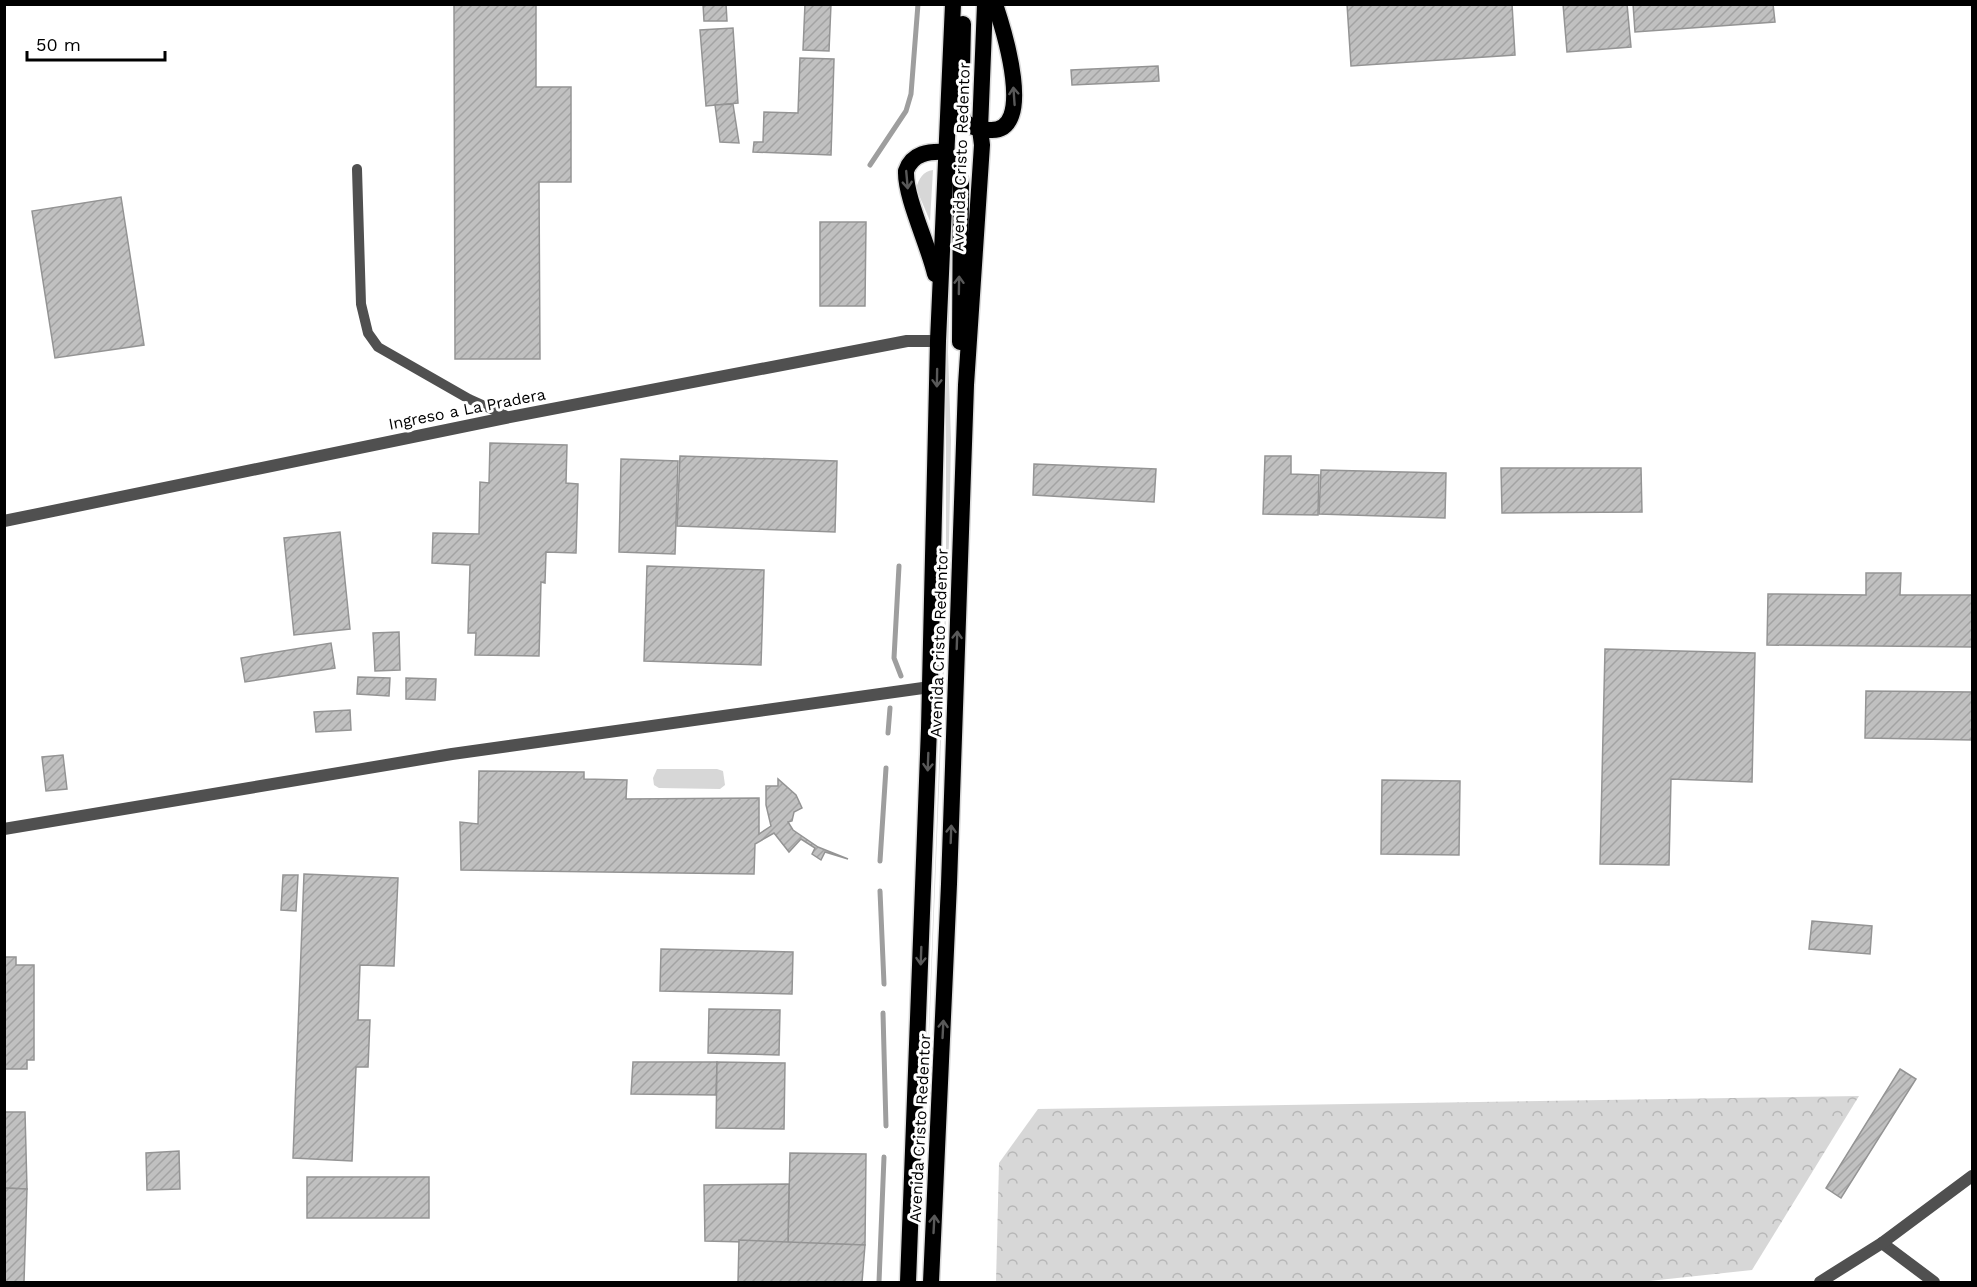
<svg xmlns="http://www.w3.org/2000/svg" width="1977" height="1287" font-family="'Work Sans',sans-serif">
<defs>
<pattern id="forest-crowns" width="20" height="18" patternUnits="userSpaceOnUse" patternTransform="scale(1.5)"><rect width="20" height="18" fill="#d7d7d7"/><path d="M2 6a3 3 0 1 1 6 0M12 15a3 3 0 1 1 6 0" fill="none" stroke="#b7b7b7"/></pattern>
<pattern id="building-hatch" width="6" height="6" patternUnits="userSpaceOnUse" patternTransform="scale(1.5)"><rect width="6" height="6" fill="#c0c0c0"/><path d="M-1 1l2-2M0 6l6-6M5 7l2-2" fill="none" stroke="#a3a3a3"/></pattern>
</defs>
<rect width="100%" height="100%" fill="#fff"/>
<g fill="#d7d7d7">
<path d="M933 170 930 221 916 188C919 179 923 171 933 170Z"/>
<path d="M950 190 953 191 948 352 951 440 949 541 919 1282 946 586V352Z"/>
<path d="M657 769H717L723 771 725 785 720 789 659 788 654 785 653 778Z"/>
</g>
<path fill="url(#forest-crowns)" d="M1859 1096 1752 1270 1640 1282H996L999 1163 1038 1109Z"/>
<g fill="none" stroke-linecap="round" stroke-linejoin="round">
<g stroke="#9e9e9e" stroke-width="5">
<path d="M870 165 906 111 911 94 918 4"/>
<path d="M899 566 894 658 901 676"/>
<path d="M888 733 890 708"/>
<path d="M880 861 886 768"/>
<path d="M880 891 884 984"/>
<path d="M883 1013 886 1126"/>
<path d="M879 1282 884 1157"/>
</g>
</g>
<g fill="url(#building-hatch)" stroke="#949494" stroke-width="1.5">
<path d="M454 4H536V87H571V182H539L540 359H455Z"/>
<path d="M703 4H726L727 21H704Z"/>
<path d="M805 4H831L829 51 803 50Z"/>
<path d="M1347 4H1512L1515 55 1351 66Z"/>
<path d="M1563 4H1627L1631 47 1567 52Z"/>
<path d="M1633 4H1773L1775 22 1635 32Z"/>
<path d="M733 28 738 103 706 106 700 30Z"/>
<path d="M800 58 834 59 831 155 753 152 754 142H763L764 112 798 113Z"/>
<path d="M1158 66 1159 81 1072 85 1071 70Z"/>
<path d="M733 104 739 143 720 142 715 105Z"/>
<path d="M121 197 144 345 55 358 32 211Z"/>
<path d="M820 222H866L865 306H820Z"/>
<path d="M490 443 567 445 566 483 578 484 576 553 546 552 545 583 541 582 539 656 475 655 476 633H468L470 565 432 563 433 533 479 534 480 482 489 483Z"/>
<path d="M680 456 837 461 835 532 677 526Z"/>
<path d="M1265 456H1291V474L1319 475 1318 515 1263 514Z"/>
<path d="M621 459 678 461 675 554 619 552Z"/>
<path d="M1034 464 1156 469 1154 502 1033 495Z"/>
<path d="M1501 468H1641L1642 512 1502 513Z"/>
<path d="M1321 470 1446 473 1445 518 1319 514Z"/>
<path d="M340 532 350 629 294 635 284 538Z"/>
<path d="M647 566 764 570 761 665 644 661Z"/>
<path d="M1866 573H1901L1900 595H1972V647L1767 645 1768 594 1866 595Z"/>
<path d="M399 632 400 670 375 671 373 633Z"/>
<path d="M331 643 335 668 245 682 241 658Z"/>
<path d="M1605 649 1755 653 1752 782 1671 779 1669 865 1600 864Z"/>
<path d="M358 677 390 678 389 696 357 694Z"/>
<path d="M406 678 436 679 435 700 406 699Z"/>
<path d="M1866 691 1972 692V740L1865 738Z"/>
<path d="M350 710 351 730 316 732 314 712Z"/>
<path d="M63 755 67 789 46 791 42 757Z"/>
<path d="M479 771 584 772V779L627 780 626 799 759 798V834L771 826 766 805V786H778V779L796 795 802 808 794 812 792 821 788 822 793 830 818 847 848 859 825 852 821 860 812 854 815 848 801 839 789 852 774 833 755 844 754 874 461 870 460 822 478 824Z"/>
<path d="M1382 780 1460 781 1459 855 1381 854Z"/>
<path d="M304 874 398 878 394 966 360 965 358 1020H370L368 1067H356L352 1161 293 1158Z"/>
<path d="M283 875H298L296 911 281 910Z"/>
<path d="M1812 921 1872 926 1870 954 1809 949Z"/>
<path d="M661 949 793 952 792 994 660 991Z"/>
<path d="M4 957H16V965H34V1060H27V1069H4Z"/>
<path d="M709 1009 780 1010 779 1055 708 1053Z"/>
<path d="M633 1062H717L716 1095 631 1094Z"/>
<path d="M717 1062 785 1063 784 1129 716 1128Z"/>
<path d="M1900 1069 1916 1079 1841 1198 1826 1188Z"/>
<path d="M4 1112H25L27 1189 4 1188Z"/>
<path d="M179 1151 180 1189 147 1190 146 1153Z"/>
<path d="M790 1153 866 1154 865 1245 788 1243Z"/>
<rect x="307" y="1177" width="122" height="41"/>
<path d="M789 1184 788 1243 705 1241 704 1185Z"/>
<path d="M4 1188 27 1189 24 1282H4Z"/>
<path d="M739 1240 865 1245 862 1282H738Z"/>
</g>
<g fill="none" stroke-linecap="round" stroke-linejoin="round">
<g stroke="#dbdbdb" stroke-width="19">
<g id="trunk">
<path d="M963 24 961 117C968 127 977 129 989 130 1037 134 1003 28 995 4"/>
<path d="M935 274C928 244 905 197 906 171 912 153 929 151 946 152L956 163 961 183 960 342"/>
<path d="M908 1282 929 728 938 341 953 4"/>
<path d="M931 1282 949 884 966 385 982 145 980 129 985 4"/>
</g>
</g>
<path stroke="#505050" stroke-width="10" d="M357 169 361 304 368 333 378 347 469 399 509 417"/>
<g stroke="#505050" stroke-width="12">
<path d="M4 829 452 754 930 687"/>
<path d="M1882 1243 1934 1282"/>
</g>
<g stroke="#505050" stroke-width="12">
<path d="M4 521 500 419 907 341H938"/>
<path d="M1820 1282 1882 1243 1972 1176"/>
</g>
<use href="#trunk" stroke="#000" stroke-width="16"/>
</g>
<defs><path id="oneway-shaft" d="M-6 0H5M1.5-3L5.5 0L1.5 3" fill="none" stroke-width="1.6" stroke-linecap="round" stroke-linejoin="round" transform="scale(1.5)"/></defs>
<g stroke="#595959">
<use href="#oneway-shaft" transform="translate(1014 96) rotate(-94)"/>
<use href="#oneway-shaft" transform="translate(907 180) rotate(85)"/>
<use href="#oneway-shaft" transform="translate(959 285) rotate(-89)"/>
<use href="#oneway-shaft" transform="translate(937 378) rotate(91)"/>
<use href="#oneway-shaft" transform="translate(957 640) rotate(-88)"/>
<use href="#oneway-shaft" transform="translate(928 762) rotate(92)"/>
<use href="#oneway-shaft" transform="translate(951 834) rotate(-88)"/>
<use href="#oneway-shaft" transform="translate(921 956) rotate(92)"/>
<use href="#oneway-shaft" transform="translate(943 1029) rotate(-87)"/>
<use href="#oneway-shaft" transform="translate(934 1224) rotate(-87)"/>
</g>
<g text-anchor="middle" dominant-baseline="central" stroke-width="6" stroke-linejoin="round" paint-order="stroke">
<g font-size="16" fill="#000" stroke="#fff">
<text transform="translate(961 157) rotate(-88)">Avenida Cristo Redentor</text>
<text transform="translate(467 409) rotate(-11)">Ingreso a La Pradera</text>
<text transform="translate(939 643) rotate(-88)">Avenida Cristo Redentor</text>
<text transform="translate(920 1128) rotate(-87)">Avenida Cristo Redentor</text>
</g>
</g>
<rect width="1977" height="1287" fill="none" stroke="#000000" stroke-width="12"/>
<path d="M27 51v9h138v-9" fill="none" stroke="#000000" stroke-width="3"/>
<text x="36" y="51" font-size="18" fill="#000000" stroke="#ffffff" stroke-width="4.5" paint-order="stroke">50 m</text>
</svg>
